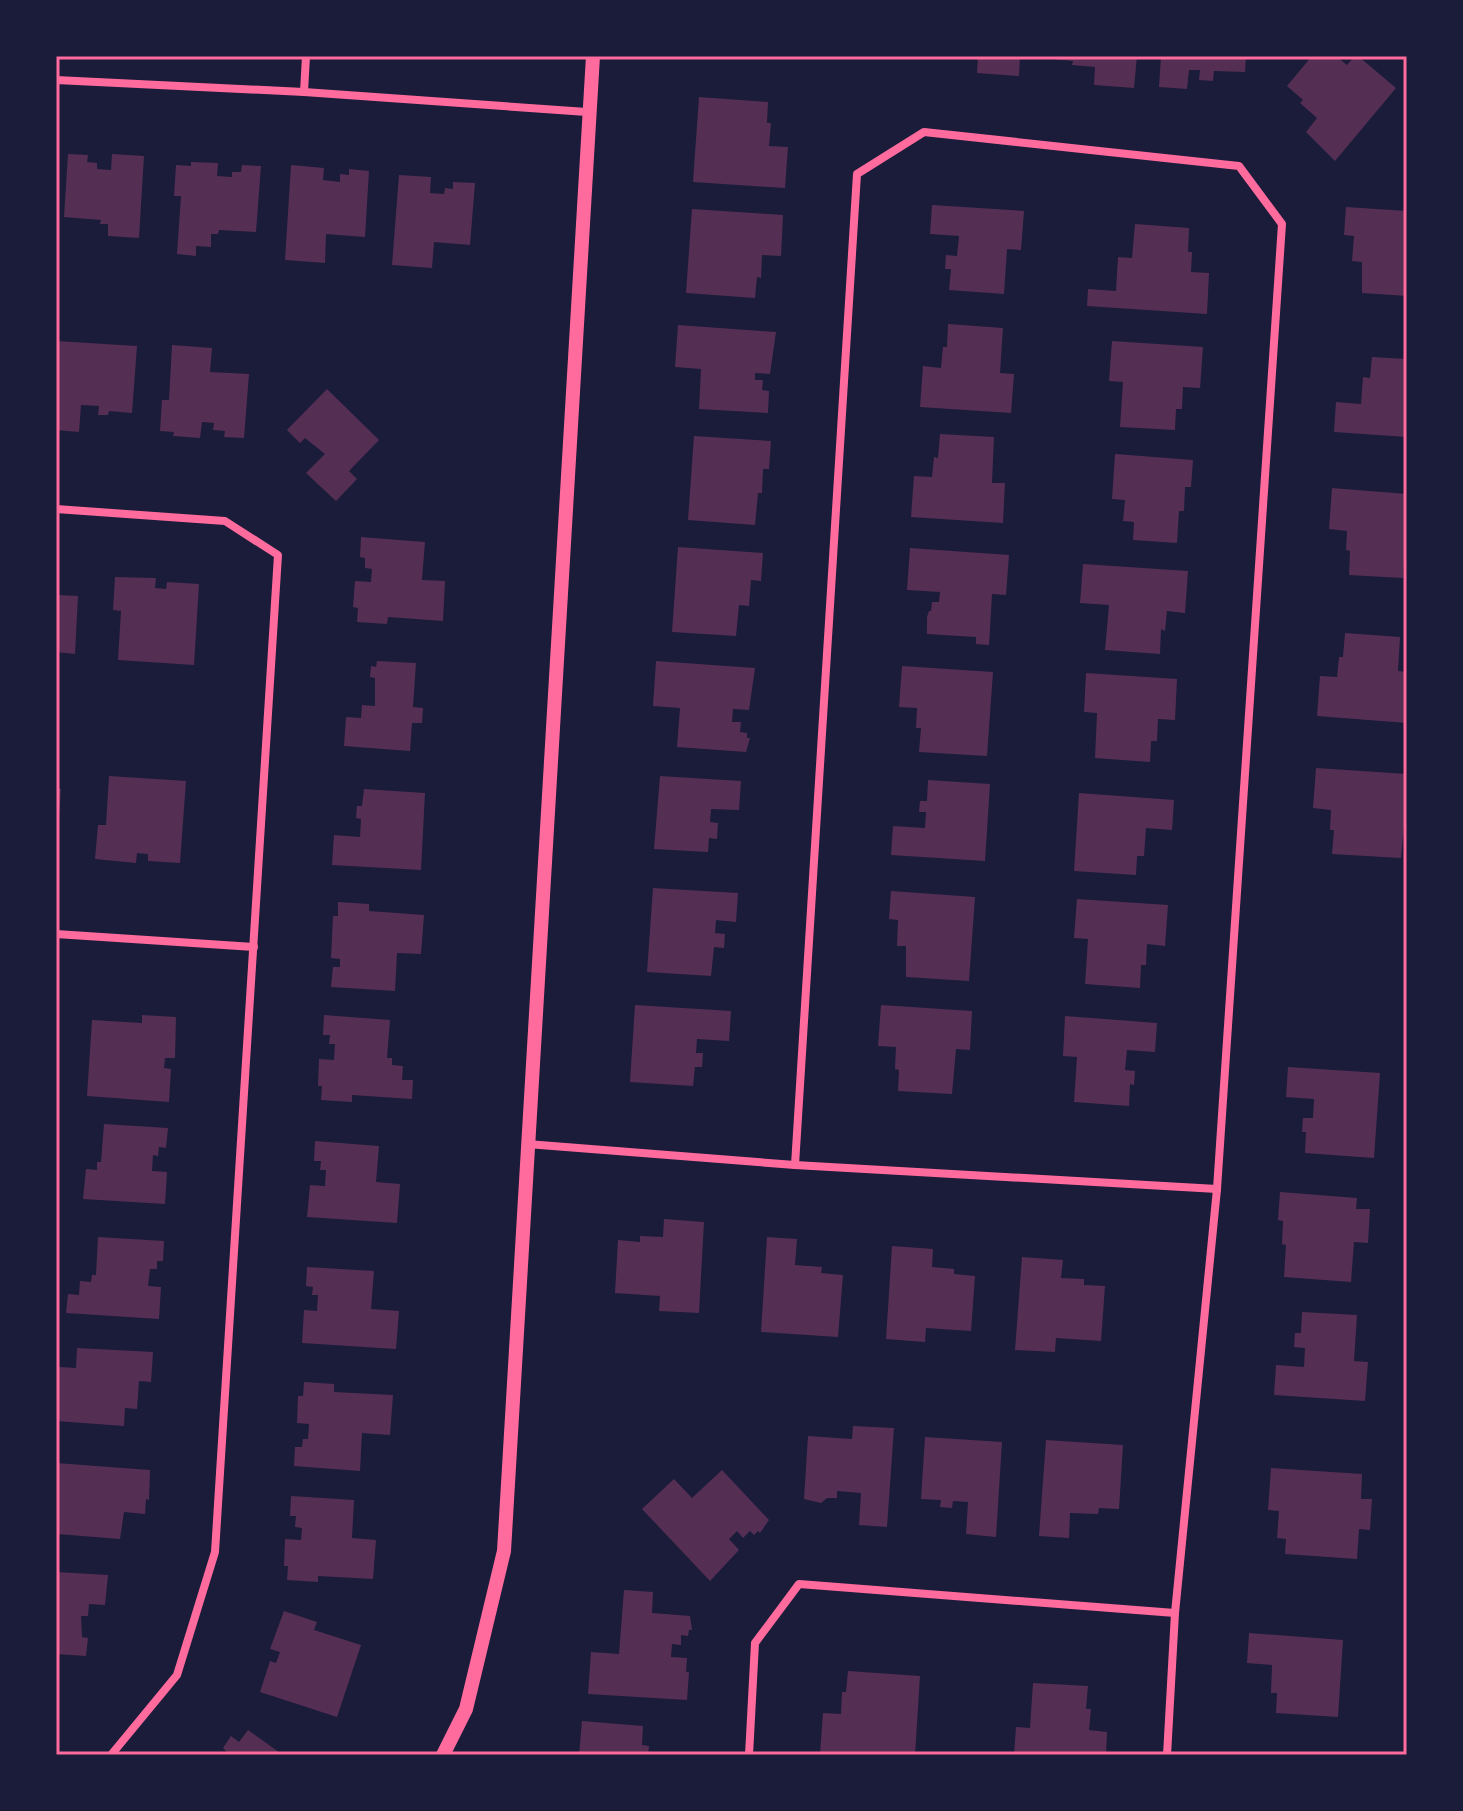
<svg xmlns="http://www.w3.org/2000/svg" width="1463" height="1811" font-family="'PT Sans Narrow',sans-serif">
<rect width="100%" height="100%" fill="#1b1b3a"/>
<g fill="#542f53">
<path d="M978 56H1020L1019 76 977 73Z"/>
<path d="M1052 56H1137L1134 88 1094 85 1095 67 1072 65 1073 61 1052 59Z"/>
<path d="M1161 56H1246L1245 72 1214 71 1213 81 1199 80 1200 70H1189L1187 89 1159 87Z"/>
<path d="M1312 56H1336L1347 65 1355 56H1358L1396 88 1335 161 1306 132 1317 118 1300 103 1303 100 1287 86Z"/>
<path d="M699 97 768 102 767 123H771L769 146 788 147 785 188 693 182Z"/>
<path d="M68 154 88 155 87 162 97 163V169L111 170 112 154 144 156 139 238 108 236V224H100L101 220 64 217Z"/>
<path d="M191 162 218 163 217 176 232 177V172H241L242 165 261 166 256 232 219 230 218 234H211V247L196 246V256L177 254 181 196H174L176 165 191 166Z"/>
<path d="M291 165 324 168 323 180 340 182V174L349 175V169L369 171 365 237 326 234 325 263 285 260Z"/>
<path d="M399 175 431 177 430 193 444 194 445 188 453 189V182L475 183 470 245 434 242 432 268 392 265Z"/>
<path d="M932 205 1024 211 1021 250 1007 249 1004 294 949 290 951 269H945L946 255 957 256 959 236 930 234Z"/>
<path d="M1346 207 1407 211V296L1362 293V262L1352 261 1354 236 1344 235Z"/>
<path d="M692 209 783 215 781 256 762 255 761 278 757 277 755 298 686 293Z"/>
<path d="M1135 224 1189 228 1188 252H1192L1191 272 1209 273 1207 314 1087 306 1088 289 1116 291 1118 257 1132 258Z"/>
<path d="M948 324 1003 328 1000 373 1014 374 1011 413 920 407 923 366 941 368 943 347H947Z"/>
<path d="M678 325 776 332 770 374 755 373V380H763L762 390 769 391 768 413 699 409 701 369 675 367Z"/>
<path d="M56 341 137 346 132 413 109 411 108 415H98L99 406 81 405 79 432 56 430Z"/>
<path d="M1112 341 1203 347 1200 388 1183 387 1182 409H1176L1175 430 1120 427 1123 382 1109 381Z"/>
<path d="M172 345 212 348 210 372 249 374 244 438 224 437 225 431 213 430 214 423 202 422 200 438 173 436 174 432 160 431 162 400H169Z"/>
<path d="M1372 357 1407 359V437L1334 432 1336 402 1361 404 1363 377 1370 378Z"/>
<path d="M327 389 379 440 349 471 357 479 336 501 306 473 325 454 305 438 300 443 287 430Z"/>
<path d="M940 434 994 437 992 483H1005L1003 523 911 517 914 476 932 477 934 457 938 458Z"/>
<path d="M694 436 771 441 769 469H763L762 493H758L755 525 688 520Z"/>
<path d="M1115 454 1193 460 1191 487H1185L1184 511H1179L1177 543 1133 540 1134 522 1123 521 1125 500 1112 499Z"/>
<path d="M1332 488 1407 494 1403 578 1349 575 1350 551 1346 550 1347 531 1329 529Z"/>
<path d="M361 537 425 542 422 580 445 581 443 621 388 617 387 624 357 622 358 608 353 607 355 581 371 582 372 569 365 568V558L360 557Z"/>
<path d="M678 547 763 553 761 581 751 580 749 606 739 605 736 636 672 632Z"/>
<path d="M910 548 1009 555 1006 595 992 594 989 645 976 644V637L927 634V617L929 611H931L932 602H939L940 592 907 590Z"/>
<path d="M1083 564 1188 571 1185 613 1167 611 1165 631 1161 629 1160 654 1105 650 1109 605 1080 603Z"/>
<path d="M115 577 156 578 155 588 166 589 167 582 199 584 194 665 118 660 121 611 113 610Z"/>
<path d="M59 595 78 596 75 654 56 652V600H58Z"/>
<path d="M1345 633 1400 637 1398 671 1407 672V723L1317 716 1320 676 1337 677 1339 657H1343Z"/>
<path d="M377 661 416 663 413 707 423 708 422 723H412L410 751 344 746 346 717 361 718 362 705 375 706V678L370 677 371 666 376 667Z"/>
<path d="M656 661 755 668 749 710 733 709 732 722H741L740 732 747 733V738H750L746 752 677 747 680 708 653 706Z"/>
<path d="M902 666 993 672 987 756 919 752 921 728H916L917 708 899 707Z"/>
<path d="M1086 673 1177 679 1175 720 1158 719 1157 741H1151L1150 762 1095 758 1097 713 1084 712Z"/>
<path d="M1316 768 1407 774V814L1405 813 1401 858 1332 854 1334 830H1330L1331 810 1313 808Z"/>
<path d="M109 776 186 781 180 863 148 861V854L137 853 136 863 95 859 98 825H106Z"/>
<path d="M660 776 741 781 739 810 711 809 710 822 718 823 717 839 709 838 708 852 654 849Z"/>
<path d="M928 780 990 784 985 861 891 855 893 826 925 828 926 812H919L920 801H927Z"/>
<path d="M56 788 61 789 58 831H56Z"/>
<path d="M364 789 425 793 421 870 332 865 334 835 360 837 361 819 356 818 357 806H362Z"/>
<path d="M1079 793 1174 800 1172 830 1146 828 1144 856H1137L1136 875 1074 871Z"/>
<path d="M653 888 738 893 736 922 716 920 715 933 725 934 724 948 714 947 711 976 647 972Z"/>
<path d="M891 891 975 897 969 981 906 977V946H897L898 920 889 919Z"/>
<path d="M1077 899 1168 905 1165 946 1147 944 1146 965H1141L1140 988 1085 984 1088 939 1074 938Z"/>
<path d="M338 902 369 904V911L424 915 421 954 397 953 395 991 331 987 333 967H340V959L331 958 333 916H338Z"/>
<path d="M635 1005 731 1011 729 1041 697 1039 696 1053H703L702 1067H695L693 1086 630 1082Z"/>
<path d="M881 1005 972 1011 970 1050 956 1049 952 1094 898 1091 899 1070 895 1069 896 1047 878 1046Z"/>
<path d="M142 1015 176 1017 175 1058H165L164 1068 171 1069 169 1102 87 1096 92 1020 142 1023Z"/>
<path d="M324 1015 390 1020 387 1058H392V1065L403 1066 402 1080H413L412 1099 352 1095V1102L321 1100 322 1086H318L319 1059 334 1060 335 1044H329L330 1035H323Z"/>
<path d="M1065 1016 1157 1023 1155 1052 1127 1050 1125 1070 1135 1071 1134 1085 1130 1084 1129 1106 1074 1102 1077 1057 1063 1056Z"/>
<path d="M1288 1067 1380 1073 1374 1158 1305 1153 1306 1132H1302L1303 1118H1313L1314 1099 1286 1097Z"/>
<path d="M104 1124 168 1128 166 1148 159 1147 158 1156 153 1155 152 1171 167 1172 165 1204 83 1199 86 1169 97 1170V1162H101Z"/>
<path d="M315 1141 379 1146 376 1182 400 1184 397 1223 307 1217 310 1185 325 1186 326 1170H320L321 1161H314Z"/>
<path d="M1280 1192 1357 1198 1356 1209H1370L1368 1243 1354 1242 1351 1282 1284 1277 1286 1245 1282 1244 1283 1221 1278 1220Z"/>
<path d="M664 1219 704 1222 699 1313 659 1311 660 1296 615 1293 618 1240 640 1242V1236L663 1237Z"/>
<path d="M98 1237 164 1241 163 1261H157V1269H150L148 1286 161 1287 159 1319 66 1313 68 1294 79 1295 80 1281 91 1282 92 1275H96Z"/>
<path d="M767 1237 797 1239 795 1265 822 1267 821 1273 843 1275 838 1337 761 1332Z"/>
<path d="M892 1246 933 1249 932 1267 954 1269V1274L975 1276 971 1331 926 1328 925 1342 886 1339Z"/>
<path d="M1022 1257 1063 1260 1061 1278 1084 1279V1285L1105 1286 1101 1341 1056 1338 1055 1352 1015 1350Z"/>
<path d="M307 1267 374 1271 371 1309 399 1311 396 1349 302 1343 304 1310 317 1311 318 1295H312L313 1287 306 1286Z"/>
<path d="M1302 1312 1357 1315 1354 1361 1368 1362 1365 1401 1274 1395 1276 1365 1304 1367 1305 1348 1294 1347 1295 1333H1301Z"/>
<path d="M77 1348 153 1352 151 1382 139 1381 137 1409 125 1408 124 1426 56 1421 59 1367 76 1368Z"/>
<path d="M304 1382 334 1384V1392L393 1395 390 1435 362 1433 360 1471 294 1466 295 1447H302L303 1439H308L309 1424 297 1423 298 1396H303Z"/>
<path d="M853 1426 894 1428 887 1527 859 1525 861 1493 837 1491V1498H827L821 1503 804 1499 808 1436 852 1439Z"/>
<path d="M925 1437 1002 1442 996 1537 966 1534 968 1502 953 1501 952 1508 940 1507 941 1500 921 1499Z"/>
<path d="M1046 1440 1123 1445 1119 1509 1099 1508 1098 1514 1070 1513 1069 1538 1039 1536Z"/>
<path d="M56 1463 150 1470 149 1500 146 1499 145 1514 124 1512 120 1539 57 1534 59 1508 56 1507Z"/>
<path d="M1271 1468 1362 1474 1361 1499H1372L1370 1530 1359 1529 1357 1559 1285 1554 1286 1539 1277 1538 1279 1511 1268 1510Z"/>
<path d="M722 1470 769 1520 760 1533 758 1531 754 1535 750 1531 743 1538 737 1531 729 1539 739 1550 710 1581 642 1509 674 1479 692 1498Z"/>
<path d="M291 1496 354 1500 352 1538 376 1540 373 1579 318 1576V1582L287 1580 288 1566H284L285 1539 301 1540 302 1528 295 1527 296 1516H290Z"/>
<path d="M56 1572 108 1575 105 1605 89 1604 88 1616H81L82 1637 88 1638 86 1656 56 1654Z"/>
<path d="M624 1590 653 1592 652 1613 690 1616 692 1630H689L688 1636 681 1635V1645L672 1644 671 1657 687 1658 686 1672H689L687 1700 588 1694 591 1652 619 1654Z"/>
<path d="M284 1611 317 1622 314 1630 361 1645 337 1717 260 1692 270 1661 276 1663 280 1652 270 1649Z"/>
<path d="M1249 1633 1343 1640 1338 1717 1276 1713 1277 1693H1271L1272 1665 1247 1663Z"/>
<path d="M848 1671 920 1676 915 1755 820 1754 823 1713 841 1714 842 1692H846Z"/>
<path d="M1033 1683 1088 1686 1086 1709H1091L1089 1730 1107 1732 1106 1755H1014L1016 1727 1030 1728Z"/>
<path d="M582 1721 643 1726 642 1745 649 1746 648 1755H579Z"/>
<path d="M248 1730 283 1755H230L223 1748 231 1736 239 1742Z"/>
</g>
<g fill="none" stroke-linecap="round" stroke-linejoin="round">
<g stroke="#ff6b9d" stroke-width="8">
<path d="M56 80 304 92 587 112"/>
<path d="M304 92 306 56"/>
<path d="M56 509 225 521 278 555 215 1552 177 1675 111 1755"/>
<path d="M56 934 254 947"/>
<path d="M527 1144 795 1165 1217 1189"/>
<path d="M795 1165 857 174 924 132 1239 166 1282 224 1217 1189 1175 1613"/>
<path d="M749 1755 755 1643 799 1584 1175 1613 1167 1755"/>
</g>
<path stroke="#ff6b9d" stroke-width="14" d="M443 1755 466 1709 504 1551 593 56"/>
</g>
<rect width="1463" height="1811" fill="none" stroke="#1b1b3a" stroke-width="116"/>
<rect x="58" y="58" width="1347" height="1695" fill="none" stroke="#ff6b9d" stroke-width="3"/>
</svg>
